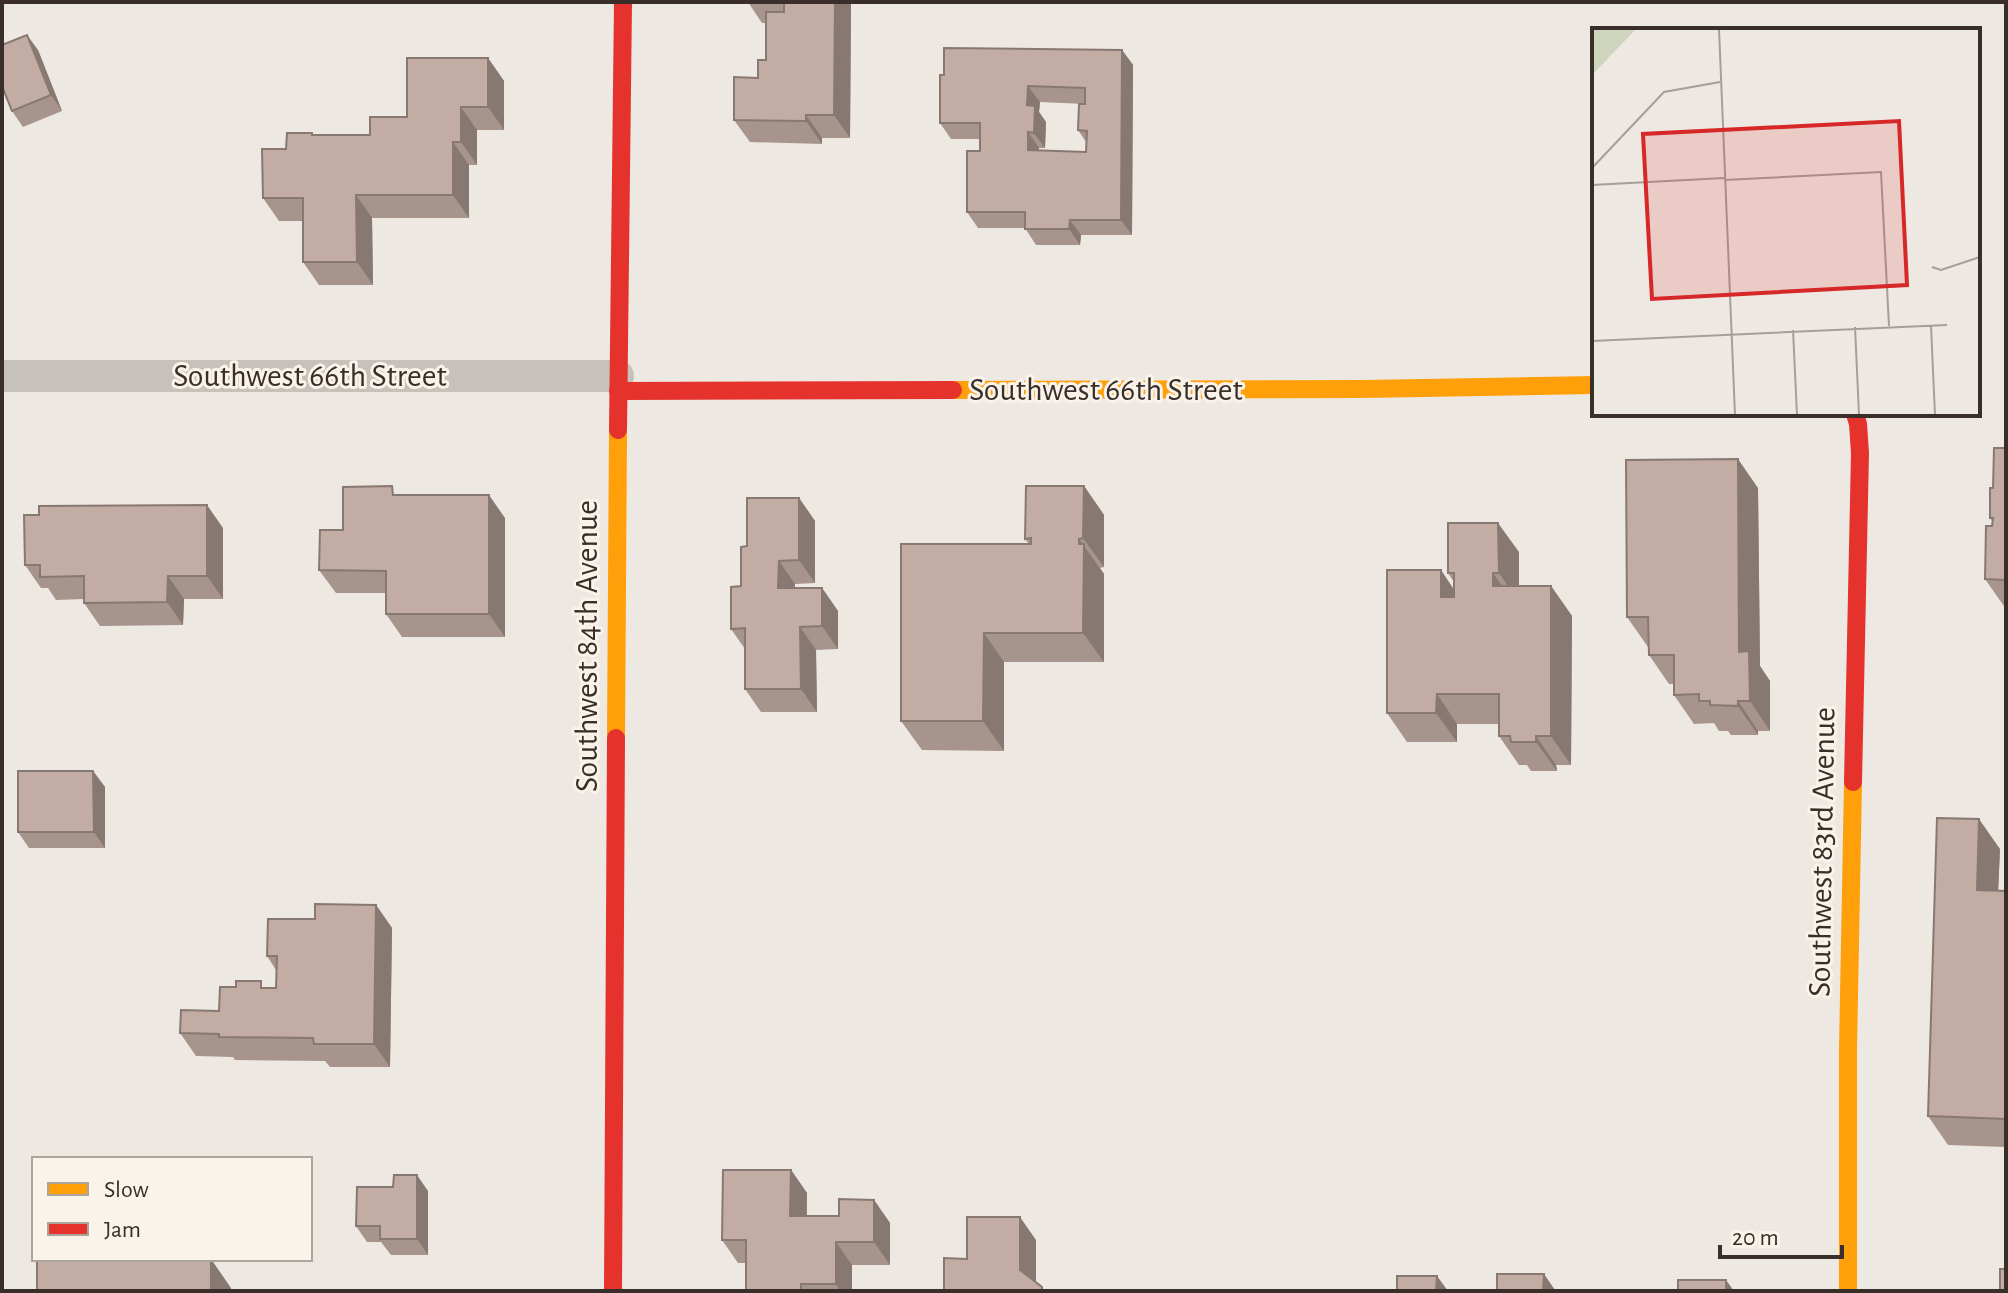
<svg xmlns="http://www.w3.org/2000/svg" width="2008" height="1293" font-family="'Alegreya Sans',sans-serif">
<rect width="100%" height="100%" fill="#eee8e2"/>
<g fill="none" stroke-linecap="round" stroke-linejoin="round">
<path stroke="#c7c1bb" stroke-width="32" d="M2 376H618"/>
<g stroke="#ff9f0a" stroke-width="18">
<path d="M953 390 1362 389 1594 385"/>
<path d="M616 738 618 430"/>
<path d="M1848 1291V1049L1853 782"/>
</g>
<g stroke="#e5322d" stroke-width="18">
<path d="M618 391 953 390"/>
<path d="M618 430 623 2"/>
<path d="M1853 782 1860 453 1858 424 1855 414"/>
<path d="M613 1291 616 738"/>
</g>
</g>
<g fill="#a7948c" fill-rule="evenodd">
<path d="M748 2H851L850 138H822V144L750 142 734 120 758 78 766 60V23H762Z"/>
<path d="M38 50 62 111 23 127 12 111Z"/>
<path d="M1122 50 1133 65 1132 235H1081L1080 245H1036L1025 228H978L967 212 980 151V139H951L940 123 944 75ZM1040 102 1085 104 1078 130 1086 142V152L1039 150V148H1045L1046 122 1039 112Z"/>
<path d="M488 58 504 81V130H477V165H469V218H372L373 285H319L303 262V221H279L263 198 286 149 314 135H370L407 117Z"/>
<path d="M2006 448V609L1985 579 1992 526 1993 522 1990 518 1993 488Z"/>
<path d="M1084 486 1104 515V567L1100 568 1104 574V662H1004V751L922 750 901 721 1029 544 1025 539Z"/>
<path d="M1758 488 1760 666 1770 681V731H1758V735H1731L1728 731H1719L1714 723 1694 724 1674 695V684H1669L1649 655 1648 647 1627 617Z"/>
<path d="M398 495 505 518V637H402L386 614V593H336L319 570 343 530Z"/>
<path d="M799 498 815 521V583L795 584V588H822L838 611V649L816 650 817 712H761L745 689V649L731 629 741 586 747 546Z"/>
<path d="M223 528V599H184L183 625 100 626 84 603V599L56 600 48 588H41L25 565Z"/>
<path d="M1519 552V586H1551L1572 616 1571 765H1556L1557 771H1531L1527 765H1519L1499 736V724H1457V742H1407L1387 713 1454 589V582L1448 573Z"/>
<path d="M93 771 105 787V848H29L18 832Z"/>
<path d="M2000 849 1998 890 2006 891V1147L1948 1145 1928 1116Z"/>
<path d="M376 905 392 928 390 1067H330L325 1061 235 1060 233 1057 196 1056 180 1033 219 1011 266 988H276V970L267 956 315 919Z"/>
<path d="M791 1170 807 1193V1216H839L874 1200 890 1223V1265H852V1291H746V1263H738L722 1240Z"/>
<path d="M428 1191V1255H391L381 1242H367L356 1226Z"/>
</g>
<g fill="#887872">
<path d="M835 2H851L850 138 834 115Z"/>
<path d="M27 35 38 50 62 111 51 95Z"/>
<path d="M1122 50 1133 65 1132 235 1121 220Z"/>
<path d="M488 58 504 81V130L488 107Z"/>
<path d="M1028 86 1040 102 1039 112 1046 122 1045 148 1034 133 1027 105Z"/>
<path d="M461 107 477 130V165L461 142Z"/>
<path d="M806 115 822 138V144L806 121Z"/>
<path d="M1028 132 1039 148V166L1028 150Z"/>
<path d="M453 142 469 165V218L453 195Z"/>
<path d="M356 195 372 218 373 285 357 262Z"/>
<path d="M1070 220 1081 235 1080 245 1069 229Z"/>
<path d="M1738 459 1758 488 1760 666 1770 681V731L1750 701 1739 652Z"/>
<path d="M1084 486 1104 515V567L1083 538Z"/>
<path d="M489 495 505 518V637L489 614Z"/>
<path d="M799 498 815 521V583L799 560Z"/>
<path d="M207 505 223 528V599L207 576Z"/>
<path d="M1498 523 1519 552V602L1499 573Z"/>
<path d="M1079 539 1104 574V662L1083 633Z"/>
<path d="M779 561 795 584V611L778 588Z"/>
<path d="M1441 570 1461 600 1441 597Z"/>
<path d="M1493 573 1513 602 1493 586Z"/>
<path d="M168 576 184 599 183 625 167 602Z"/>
<path d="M1551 586 1572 616 1571 765 1551 736Z"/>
<path d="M822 588 838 611V649L822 626Z"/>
<path d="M800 627 816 650 817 712 801 689Z"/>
<path d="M984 633 1004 662V751L983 721Z"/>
<path d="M1437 694 1457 724V742L1436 713Z"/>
<path d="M1738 701 1758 731V735L1738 706Z"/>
<path d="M1536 736 1556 765 1557 771 1536 742Z"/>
<path d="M93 771 105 787V848L94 832Z"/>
<path d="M1979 819 2000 849 1997 919 1977 890Z"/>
<path d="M376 905 392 928 390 1067 374 1044Z"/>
<path d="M791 1170 807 1193 806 1238 790 1216Z"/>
<path d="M417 1175 428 1191V1255L417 1239Z"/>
<path d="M874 1200 890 1223V1265L874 1242Z"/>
<path d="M1020 1217 1036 1240V1291L1020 1270Z"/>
<path d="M836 1242 852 1265V1291H840L836 1284Z"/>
<path d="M211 1259 231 1288V1291H211Z"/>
<path d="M1544 1274 1555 1290V1291H1543Z"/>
<path d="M1437 1276 1448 1291H1436Z"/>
<path d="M1726 1280 1734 1291H1726Z"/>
</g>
<g fill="#c2aca3" stroke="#887872" stroke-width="2" fill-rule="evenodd">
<path d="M784 2H835L834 115H806V121L734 120V77L758 78V60H766V12H784Z"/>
<path d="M27 35 51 95 12 111 2 86V45Z"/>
<path d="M944 48 1122 50 1121 220H1070L1069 229H1025V212H967V151H980V123H940V75H944ZM1028 86 1085 88V104H1079L1078 130 1087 131 1086 152 1028 150V132L1034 133 1035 106 1027 105Z"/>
<path d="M407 58H488V107H461V142H453V195H356L357 262H303V198H263L262 149H286L287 133H312V135H370V117H407Z"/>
<path d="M1994 448H2006V580L1985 579 1986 526H1992L1993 518H1990V488H1993Z"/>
<path d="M1738 459 1739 652 1749 651 1750 701H1738V706L1710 705V701H1699V694L1674 695V655H1649L1648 617H1627L1626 460Z"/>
<path d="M392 486 393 495H489V614H386V571L319 570 320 530H343V487Z"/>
<path d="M1026 486H1084L1083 538 1079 539V544H1084L1083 633H984L983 721H901V544H1031V538L1025 539Z"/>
<path d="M747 498H799V560L779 561 778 588H822V626L800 627 801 689H745V628L731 629V587L741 586V547L747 546Z"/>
<path d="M207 505V576H168L167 602 84 603V576L40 577V565H25L24 515H39V506Z"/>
<path d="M1448 523H1498L1499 573H1493V586H1551V736H1536V742H1511L1510 736H1499V694H1437L1436 713H1387V570H1441V597H1454V573H1448Z"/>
<path d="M18 771H93L94 832H18Z"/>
<path d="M1937 818 1979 819 1977 890 2006 891V1119L1928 1116Z"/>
<path d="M315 904 376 905 374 1044H314L313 1038 219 1037V1034L180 1033 181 1010 219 1011 220 987H236V981H261V988H276L277 956H267L268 919H315Z"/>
<path d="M723 1170H791L790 1216H839V1199L874 1200V1242H836V1284H801V1291H746V1240H722Z"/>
<path d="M394 1175H417V1239H380V1226H356L357 1187H393Z"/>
<path d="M967 1217H1020V1270L1042 1287V1291H944V1258L967 1259Z"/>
<rect x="37" y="1259" width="174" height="32"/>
<rect x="2000" y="1269" width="6" height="22"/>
<path d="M1497 1274H1544L1543 1291H1497Z"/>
<path d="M1397 1276H1437L1436 1291H1484H1397Z"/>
<rect x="1678" y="1280" width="48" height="11"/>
</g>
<g text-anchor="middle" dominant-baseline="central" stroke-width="6" stroke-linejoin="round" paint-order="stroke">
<g font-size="32" fill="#392e29" stroke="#faf3ea">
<text x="310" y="376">Southwest 66th Street</text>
<text x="1106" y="390">Southwest 66th Street</text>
<text transform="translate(587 646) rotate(-90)">Southwest 84th Avenue</text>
<text transform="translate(1822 852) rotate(-89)">Southwest 83rd Avenue</text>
</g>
</g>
<g transform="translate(1592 28)">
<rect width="388" height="388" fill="#eee8e2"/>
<path d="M44 1 0 47V2Z" fill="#cfd4bc"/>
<path fill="none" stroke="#a69e98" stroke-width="2" d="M127 1 143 387M0 140 72 64 128 54M132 152 289 144 297 298M0 157 132 150M340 239 349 242 388 229M339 298 343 387M263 299 267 387M201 302 205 387M0 313 355 297"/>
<path fill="#d62828" fill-opacity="0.15" stroke="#d62828" stroke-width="4" d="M307 93 315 257 60 271 51 106Z"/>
<rect width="388" height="388" fill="none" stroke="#392e29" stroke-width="4"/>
</g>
<rect width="2008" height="1293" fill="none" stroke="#392e29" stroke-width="8"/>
<rect x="32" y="1157" width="280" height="104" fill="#faf3ea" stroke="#ada49d" stroke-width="2"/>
<rect x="48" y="1183" width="40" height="12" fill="#ff9f0a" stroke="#ada49d" stroke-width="2"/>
<text x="104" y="1197" font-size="24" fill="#392e29">Slow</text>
<rect x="48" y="1223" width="40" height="12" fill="#e5322d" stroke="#ada49d" stroke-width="2"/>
<text x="104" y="1237" font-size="24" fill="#392e29">Jam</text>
<path d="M1720 1245v12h122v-12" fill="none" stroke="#392e29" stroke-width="4"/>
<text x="1732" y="1245" font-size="24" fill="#392e29" stroke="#faf3ea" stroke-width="6" paint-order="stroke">20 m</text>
</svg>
